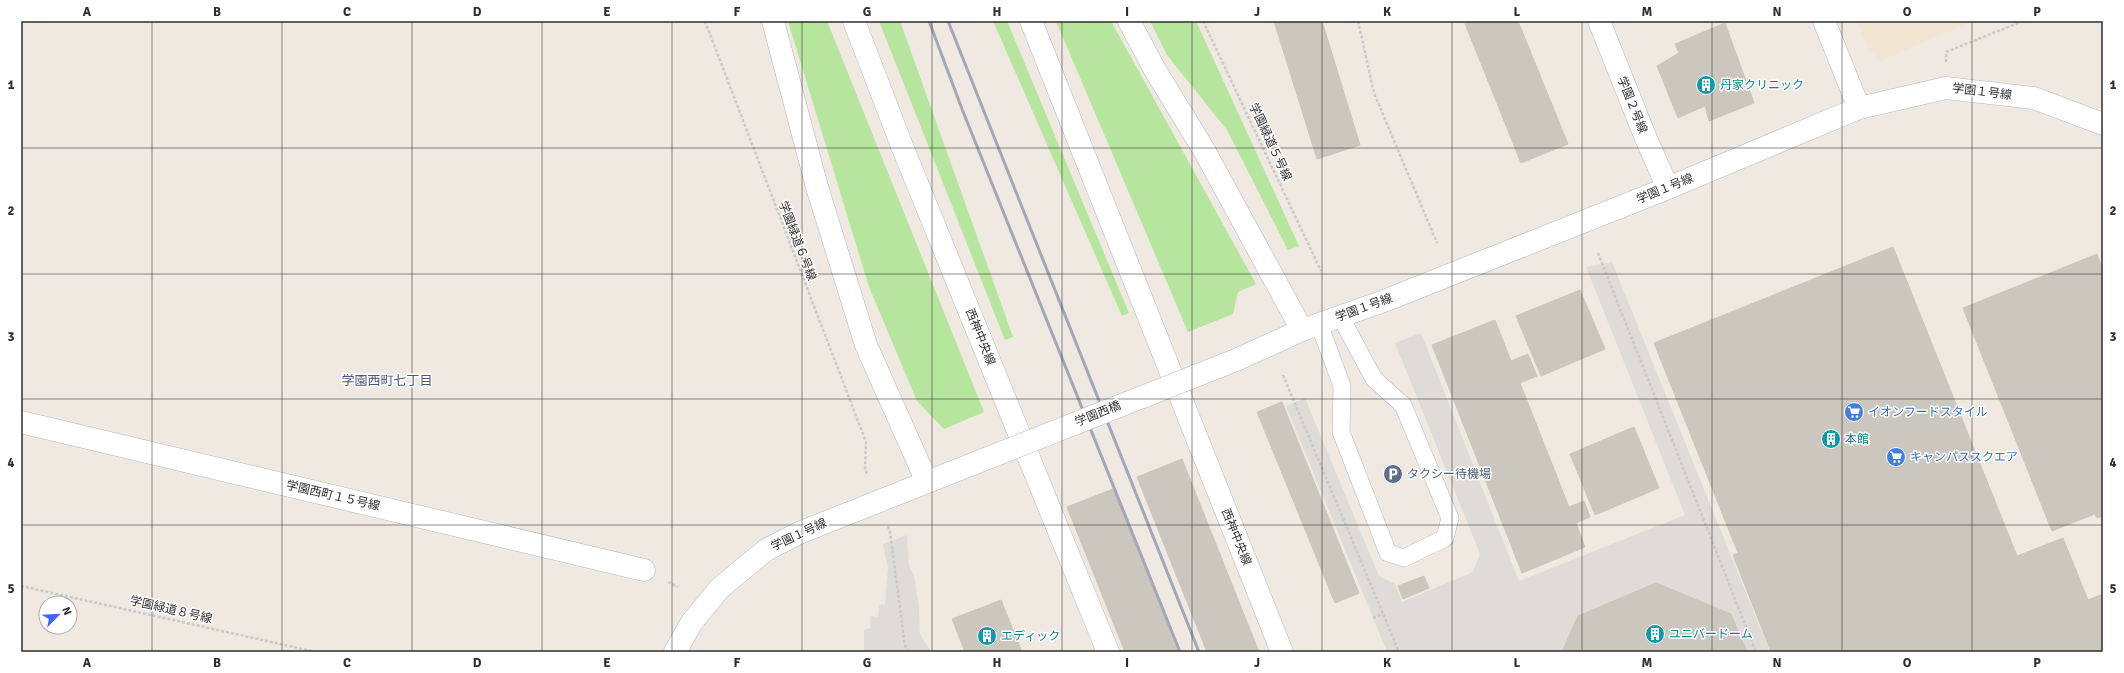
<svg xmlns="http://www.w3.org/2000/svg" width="2124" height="673" font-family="Signika,'Noto Sans JP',sans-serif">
<rect width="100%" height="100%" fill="#efe9e1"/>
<path fill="#f0e6d1" d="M1857 21H1973L1880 61 1868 47Z"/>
<g fill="#b6e59e">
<path d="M788 21H827L984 412 944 429 917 401 869 287Z"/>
<path d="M879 21H900L1013 337 1005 340Z"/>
<path d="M993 21H1007L1129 313 1122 316Z"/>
<path d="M1056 21H1111L1256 284 1238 292 1233 314 1188 332Z"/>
<path d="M1150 21H1196L1299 246 1288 250 1227 130 1167 55Z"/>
</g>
<g fill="#dfdcd8">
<path d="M1612 262 1770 652H1747L1731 614 1656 583 1578 616 1562 652H1387L1286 406 1305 398 1379 576 1395 584 1402 602 1473 572 1480 554 1395 343 1421 333 1519 581 1685 515 1586 267Z"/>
<path d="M907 535 909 566 914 575 919 608 920 634 931 652H864V630L870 628V616L878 617 879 605 885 604 888 568 883 544Z"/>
</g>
<g fill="#cbc7bf" stroke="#cbc5ba">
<path d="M1274 21H1322L1360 145 1317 159Z"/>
<path d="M1464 21H1518L1568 144 1521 163Z"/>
<path d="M1725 23 1754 103 1709 121 1705 106 1678 118 1657 66 1679 53 1675 44Z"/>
<path d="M1893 247 2017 556 2063 538 2088 600 2103 594V652H1771L1733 555 1738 553 1654 343Z"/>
<path d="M2097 254 2103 270V516L2097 518 2095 514 2052 531 1963 308Z"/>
<path d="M1580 290 1605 349 1541 376 1516 316Z"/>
<path d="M1495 320 1511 361 1528 354 1537 376 1520 383 1569 507 1584 501 1590 517 1576 523 1585 547 1522 573 1432 345Z"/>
<path d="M1282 402 1359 593 1335 603 1257 412Z"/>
<path d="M1634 427 1659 488 1595 515 1570 454Z"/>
<path d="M1182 459 1259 652H1207L1137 477Z"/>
<path d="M1113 489 1178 652H1125L1067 507Z"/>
<path d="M1424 576 1429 588 1403 599 1398 586Z"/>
<path d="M1656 583 1731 614 1747 652H1562L1578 616Z"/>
<path d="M1001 600 1022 652H965L952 619Z"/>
</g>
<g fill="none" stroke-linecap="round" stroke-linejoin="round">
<g stroke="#b4b7c1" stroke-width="18">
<path id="lane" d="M1319 324 1342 386 1341 432 1388 553 1404 558 1445 538 1450 518 1403 405 1374 379 1340 316"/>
</g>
<g stroke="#b4b7c1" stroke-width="23">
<g id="street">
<path d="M1824 21 1859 108"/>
<path d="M21 422 644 570"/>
</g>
</g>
<g stroke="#b4b7c1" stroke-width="23">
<g id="secondary">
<path d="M773 21 817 187 866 345 927 482"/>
<path d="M854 21 902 146 1108 652"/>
<path d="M1031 21 1282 652"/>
<path d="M1129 21 1155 70 1204 150 1302 330"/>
<path d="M1599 21 1647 141 1668 188"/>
<path d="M1236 360 1302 330 1384 301 1668 188 1859 108 1946 88 2034 98 2103 124"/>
<path d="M675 652 692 622 720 588 766 550 799 533 960 469"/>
</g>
</g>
<g stroke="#c9c9c9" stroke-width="2.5" stroke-dasharray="3 2" stroke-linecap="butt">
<path d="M705 21 866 442 865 469 868 476"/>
<path d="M1203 21 1321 271"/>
<path d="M1358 21 1374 93 1437 243"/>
<path d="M1946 62V52L2023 21"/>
<path d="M1598 253 1756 652"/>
<path d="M1283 375 1399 652"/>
<path d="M888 526 890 532 905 646 909 652"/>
<path d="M668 582 678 587"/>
<path d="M21 586 316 652"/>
<path d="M1373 618 1383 614"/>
</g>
<use href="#lane" stroke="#fff" stroke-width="17"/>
<use href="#street" stroke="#fff" stroke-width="22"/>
<use href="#secondary" stroke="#fff" stroke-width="22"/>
<g stroke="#a3a6b8" stroke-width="3">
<path d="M929 21 962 109 1180 652"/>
<path d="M948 21 1199 652"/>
</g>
<g stroke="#b4b7c1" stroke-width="23" stroke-linecap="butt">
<path id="secondary-bridge" d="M960 469 1236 360"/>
</g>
<use href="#secondary-bridge" stroke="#fff" stroke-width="22"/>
</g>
<path fill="none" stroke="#2e2e2e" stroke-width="1" stroke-opacity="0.55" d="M152 21V652M282 21V652M412 21V652M542 21V652M672 21V652M802 21V652M932 21V652M1062 21V652M1192 21V652M1322 21V652M1452 21V652M1582 21V652M1712 21V652M1842 21V652M1972 21V652M21 148H2103M21 274H2103M21 399H2103M21 525H2103"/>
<defs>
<g id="building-disc" transform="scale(1)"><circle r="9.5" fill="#0f9aa8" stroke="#fff"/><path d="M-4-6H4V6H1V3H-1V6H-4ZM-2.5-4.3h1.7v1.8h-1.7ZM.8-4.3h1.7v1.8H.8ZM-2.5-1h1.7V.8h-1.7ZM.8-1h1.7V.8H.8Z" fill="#fff"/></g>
<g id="supermarket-disc" transform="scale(1)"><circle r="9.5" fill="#3f7fe0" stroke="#fff"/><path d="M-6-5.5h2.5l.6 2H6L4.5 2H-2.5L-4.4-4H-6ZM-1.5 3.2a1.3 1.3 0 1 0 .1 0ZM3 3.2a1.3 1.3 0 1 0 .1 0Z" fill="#fff"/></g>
<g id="parking-disc" transform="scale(1)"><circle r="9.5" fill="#5c6f8a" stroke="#fff"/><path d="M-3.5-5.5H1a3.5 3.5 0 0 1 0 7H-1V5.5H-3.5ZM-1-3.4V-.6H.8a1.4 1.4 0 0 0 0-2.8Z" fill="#fff"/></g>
</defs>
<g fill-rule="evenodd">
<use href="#building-disc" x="1706" y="85"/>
<use href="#supermarket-disc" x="1854" y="412"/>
<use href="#building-disc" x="1831" y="439"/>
<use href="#supermarket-disc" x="1896" y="457"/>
<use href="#parking-disc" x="1393" y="474"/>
<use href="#building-disc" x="1655" y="634"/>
<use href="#building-disc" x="987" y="636"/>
</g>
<g text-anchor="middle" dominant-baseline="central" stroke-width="3" stroke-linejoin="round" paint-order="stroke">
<g font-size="12" fill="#0d838f" stroke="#fff" text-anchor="start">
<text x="1720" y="85">丹家クリニック</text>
<text x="1845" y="439">本館</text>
<text x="1669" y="634">ユニバードーム</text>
<text x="1001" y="636">エディック</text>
</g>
<g font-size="12" fill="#2e2e2e" stroke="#fff">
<text transform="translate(1982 92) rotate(7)">学園１号線</text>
<text transform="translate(1632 105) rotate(68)">学園２号線</text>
<text transform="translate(1270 142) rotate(65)">学園緑道５号線</text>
<text transform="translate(1665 189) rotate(-22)">学園１号線</text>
<text transform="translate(797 241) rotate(69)">学園緑道６号線</text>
<text transform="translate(1364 308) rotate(-20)">学園１号線</text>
<text transform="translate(980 337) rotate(68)">西神中央線</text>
<text transform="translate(1098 414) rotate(-22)">学園西橋</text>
<text transform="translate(333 496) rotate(13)">学園西町１５号線</text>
<text transform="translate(799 535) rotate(-25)">学園１号線</text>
<text transform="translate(1236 537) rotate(68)">西神中央線</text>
<text transform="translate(171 610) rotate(13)">学園緑道８号線</text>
</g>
<g font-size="12" fill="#366cbe" stroke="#fff" text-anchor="start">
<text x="1868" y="412">イオンフードスタイル</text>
<text x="1910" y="457">キャンパススクエア</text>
</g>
<g font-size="12" fill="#4e5e75" stroke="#fff" text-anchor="start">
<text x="1407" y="474">タクシー待機場</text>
</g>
<g font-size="13" fill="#4d5680" stroke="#fff">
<text x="387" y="381">学園西町七丁目</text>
</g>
</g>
<rect width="2124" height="673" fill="none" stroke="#ffffff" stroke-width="44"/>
<g transform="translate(58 615) rotate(66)"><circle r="19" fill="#ffffff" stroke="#ababab"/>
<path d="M0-3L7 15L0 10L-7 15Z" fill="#4264fb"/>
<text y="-6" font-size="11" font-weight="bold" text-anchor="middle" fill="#2e2e2e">N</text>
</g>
<rect x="22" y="22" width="2080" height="629" fill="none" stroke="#2e2e2e" stroke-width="1.5"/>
<g font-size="13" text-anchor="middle" font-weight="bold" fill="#2e2e2e">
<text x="87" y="16">A</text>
<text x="217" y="16">B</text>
<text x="347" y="16">C</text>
<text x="477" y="16">D</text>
<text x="607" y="16">E</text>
<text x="737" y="16">F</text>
<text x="867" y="16">G</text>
<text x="997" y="16">H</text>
<text x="1127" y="16">I</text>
<text x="1257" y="16">J</text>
<text x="1387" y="16">K</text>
<text x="1517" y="16">L</text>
<text x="1647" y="16">M</text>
<text x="1777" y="16">N</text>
<text x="1907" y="16">O</text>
<text x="2037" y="16">P</text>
<text x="11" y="89">1</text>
<text x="2113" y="89">1</text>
<text x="11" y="215">2</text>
<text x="2113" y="215">2</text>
<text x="11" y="341">3</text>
<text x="2113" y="341">3</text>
<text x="11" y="467">4</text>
<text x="2113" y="467">4</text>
<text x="11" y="593">5</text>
<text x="2113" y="593">5</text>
<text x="87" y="667">A</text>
<text x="217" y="667">B</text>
<text x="347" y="667">C</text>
<text x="477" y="667">D</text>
<text x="607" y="667">E</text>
<text x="737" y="667">F</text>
<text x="867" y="667">G</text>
<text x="997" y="667">H</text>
<text x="1127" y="667">I</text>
<text x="1257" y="667">J</text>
<text x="1387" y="667">K</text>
<text x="1517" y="667">L</text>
<text x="1647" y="667">M</text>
<text x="1777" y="667">N</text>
<text x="1907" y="667">O</text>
<text x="2037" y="667">P</text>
</g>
</svg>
